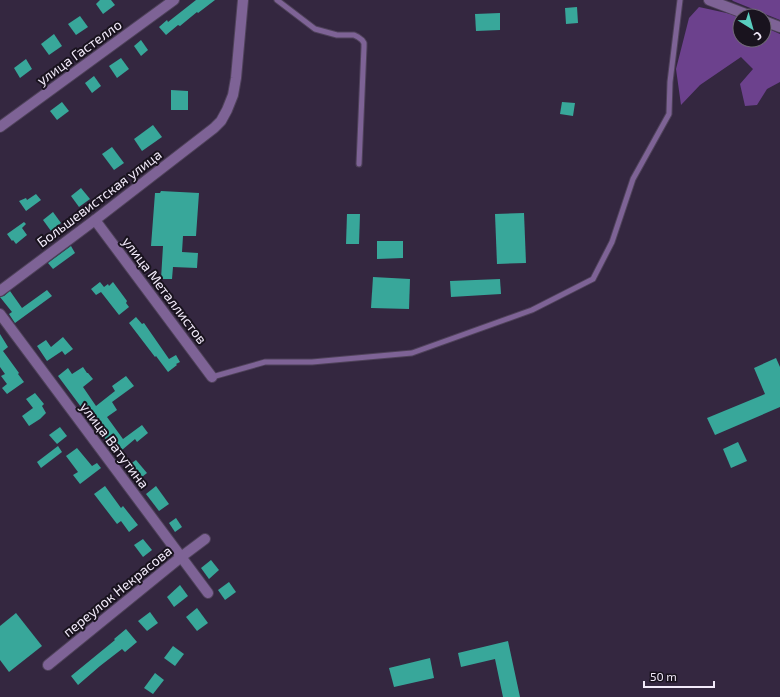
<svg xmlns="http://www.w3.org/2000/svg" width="780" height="697" font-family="'Exo 2',sans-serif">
<rect width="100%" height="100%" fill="#342740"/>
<g fill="#6c418d">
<path d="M732 0H780V20L733 1Z"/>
<path d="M699 7 731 14 740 18V40H764V27L780 34V82L767 89 757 105 745 106 740 84 753 69 741 57 700 85 681 105 676 69 689 18Z"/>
</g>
<g fill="#38a79a">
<path d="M100 0H111L115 5 103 14 96 4Z"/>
<path d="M196 0H215L198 13 197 12 180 26 178 25 166 35 159 27 167 20 168 22Z"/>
<path d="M577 7 578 23 566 24 565 8Z"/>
<path d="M500 13V30L476 31 475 14Z"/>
<path d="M80 16 88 27 76 35 68 24Z"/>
<path d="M54 34 62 46 49 55 41 44Z"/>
<path d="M141 40 148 50 141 56 134 46Z"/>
<path d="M121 58 129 69 117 78 109 66Z"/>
<path d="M26 59 32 69 20 78 14 68Z"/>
<path d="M94 76 101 86 92 93 85 83Z"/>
<path d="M171 90 188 91V110H171Z"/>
<path d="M62 102 69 111 57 120 50 111Z"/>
<path d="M562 102 575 103 573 116 560 114Z"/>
<path d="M153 125 162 137 142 151 134 139Z"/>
<path d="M112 147 124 163 114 170 102 154Z"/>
<path d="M81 188 90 199 79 207 71 196Z"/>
<path d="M161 191 199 193 196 236H183L182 252 198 253 197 268 173 267 172 279H161L163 246H151L155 193H160Z"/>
<path d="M36 194 41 200 26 211 19 201 26 198 27 200Z"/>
<path d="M53 212 61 223 51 231 43 220Z"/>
<path d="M524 213 526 263 497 264 495 214Z"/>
<path d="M347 214H360L359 244H346Z"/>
<path d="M24 222 26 224 22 228 27 235 16 244 13 240 12 241 7 234Z"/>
<path d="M377 241H403V258L377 259Z"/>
<path d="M71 246 75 253 53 269 48 263Z"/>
<path d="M373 277 410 279 409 309 371 308Z"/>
<path d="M500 279 501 294 451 297 450 281Z"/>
<path d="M100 282 104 287 108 284 109 286 113 282 127 301 126 303 129 307 119 315 101 292 96 295 91 289Z"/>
<path d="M47 290 52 296 15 323 9 314 12 312 0 297 4 296 10 291 22 308Z"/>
<path d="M136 317 142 324 144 323 169 359 176 355 180 362 176 364 177 365 168 372 156 356 155 357 129 323Z"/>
<path d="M0 334 8 347 3 351 19 373 18 374 24 382 7 394 2 388 7 384 1 376 5 374 0 367Z"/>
<path d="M63 337 73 349 65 355 62 351 47 361 37 346 46 340 51 347Z"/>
<path d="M776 358 780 367V407L715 435 707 418 765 394 754 368Z"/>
<path d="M83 367 87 373H88L93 379 83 387 96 406 115 391 112 386 126 376 134 386 112 402 117 410 107 417 123 439 142 425 148 433 137 442 135 439 122 450 119 447 114 451 104 437 107 435 94 417 91 419 87 415 58 376 68 368 72 374Z"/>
<path d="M35 393 44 404 42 406 46 413 40 419 29 426 22 416 33 408 26 399Z"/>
<path d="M60 427 67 436 57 444 49 435Z"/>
<path d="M738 442 747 461 731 468 723 449Z"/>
<path d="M58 446 62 452 41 468 37 462Z"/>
<path d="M77 448 92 466 97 463 101 468 80 484 73 475 78 472 66 456Z"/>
<path d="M136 460 147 473 137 481 126 467Z"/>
<path d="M105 486 121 508 123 506 138 525 129 532 121 521 117 524 94 494Z"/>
<path d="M156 486 169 504 159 511 146 494Z"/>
<path d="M176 518 182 527 175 532 169 523Z"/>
<path d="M143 539 152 550 143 557 134 545Z"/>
<path d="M211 560 219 570 209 579 201 568Z"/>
<path d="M229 582 236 592 225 600 218 590Z"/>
<path d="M180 585 188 596 174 607 167 597Z"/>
<path d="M197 608 208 623 197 631 186 617Z"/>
<path d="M150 612 158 623 147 631 138 621Z"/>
<path d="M16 613 42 646 9 672 0 660V626Z"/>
<path d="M126 629 137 642 125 652 122 649 100 666 78 685 71 676 115 640 114 639Z"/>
<path d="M508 641 520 697H503L495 659 461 667 458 653Z"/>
<path d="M173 646 184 654 175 666 164 658Z"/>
<path d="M430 658 434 678 394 687 389 668Z"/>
<path d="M155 673 164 680 153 694 144 688Z"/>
</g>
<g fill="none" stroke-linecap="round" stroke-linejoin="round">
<g stroke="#4f425a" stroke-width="7">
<g id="service">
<path d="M277 0 315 29 337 35H354L358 37 362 40 364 43V47L359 164"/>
<path d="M212 377 265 362H312L412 353 532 310 593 279 612 242 633 179 669 114 670 82 680 0"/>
</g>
</g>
<g stroke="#4f425a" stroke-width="12">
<g id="minor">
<path d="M709 0 751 16"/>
<path d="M764 21 780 27"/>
<path d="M0 127 174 0"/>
<path d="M95 220 212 377"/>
<path d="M0 314 208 593"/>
<path d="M48 665 181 557 205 539"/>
</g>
</g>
<g stroke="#4f425a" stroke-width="12">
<path id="tertiary" d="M0 291 95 220 214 128 221 121 227 110 233 95 236 78 243 0"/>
</g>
<use href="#service" stroke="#7e6396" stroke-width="5"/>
<use href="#minor" stroke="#7e6396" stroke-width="10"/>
<use href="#tertiary" stroke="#7e6396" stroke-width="10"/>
</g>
<g text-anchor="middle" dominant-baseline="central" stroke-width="4" stroke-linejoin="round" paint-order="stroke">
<g font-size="14" fill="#f2eafa" stroke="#19131e">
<text transform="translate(79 52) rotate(-36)">улица Гастелло</text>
<text transform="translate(99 198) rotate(-37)">Большевистская улица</text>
<text transform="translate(165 290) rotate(53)">улица Металлистов</text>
<text transform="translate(115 445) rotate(53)">улица Ватутина</text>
<text transform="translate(117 591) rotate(-39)">переулок Некрасова</text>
</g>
</g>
<g transform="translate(752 28) rotate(143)"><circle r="19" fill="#19131e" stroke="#706976"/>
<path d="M0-3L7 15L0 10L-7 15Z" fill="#59cebf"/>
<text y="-6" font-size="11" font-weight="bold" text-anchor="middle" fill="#f2eafa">С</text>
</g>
<path d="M644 681v6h70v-6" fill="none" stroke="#f2eafa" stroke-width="2"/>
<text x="650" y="681" font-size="12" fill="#f2eafa" stroke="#19131e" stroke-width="3" paint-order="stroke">50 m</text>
</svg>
